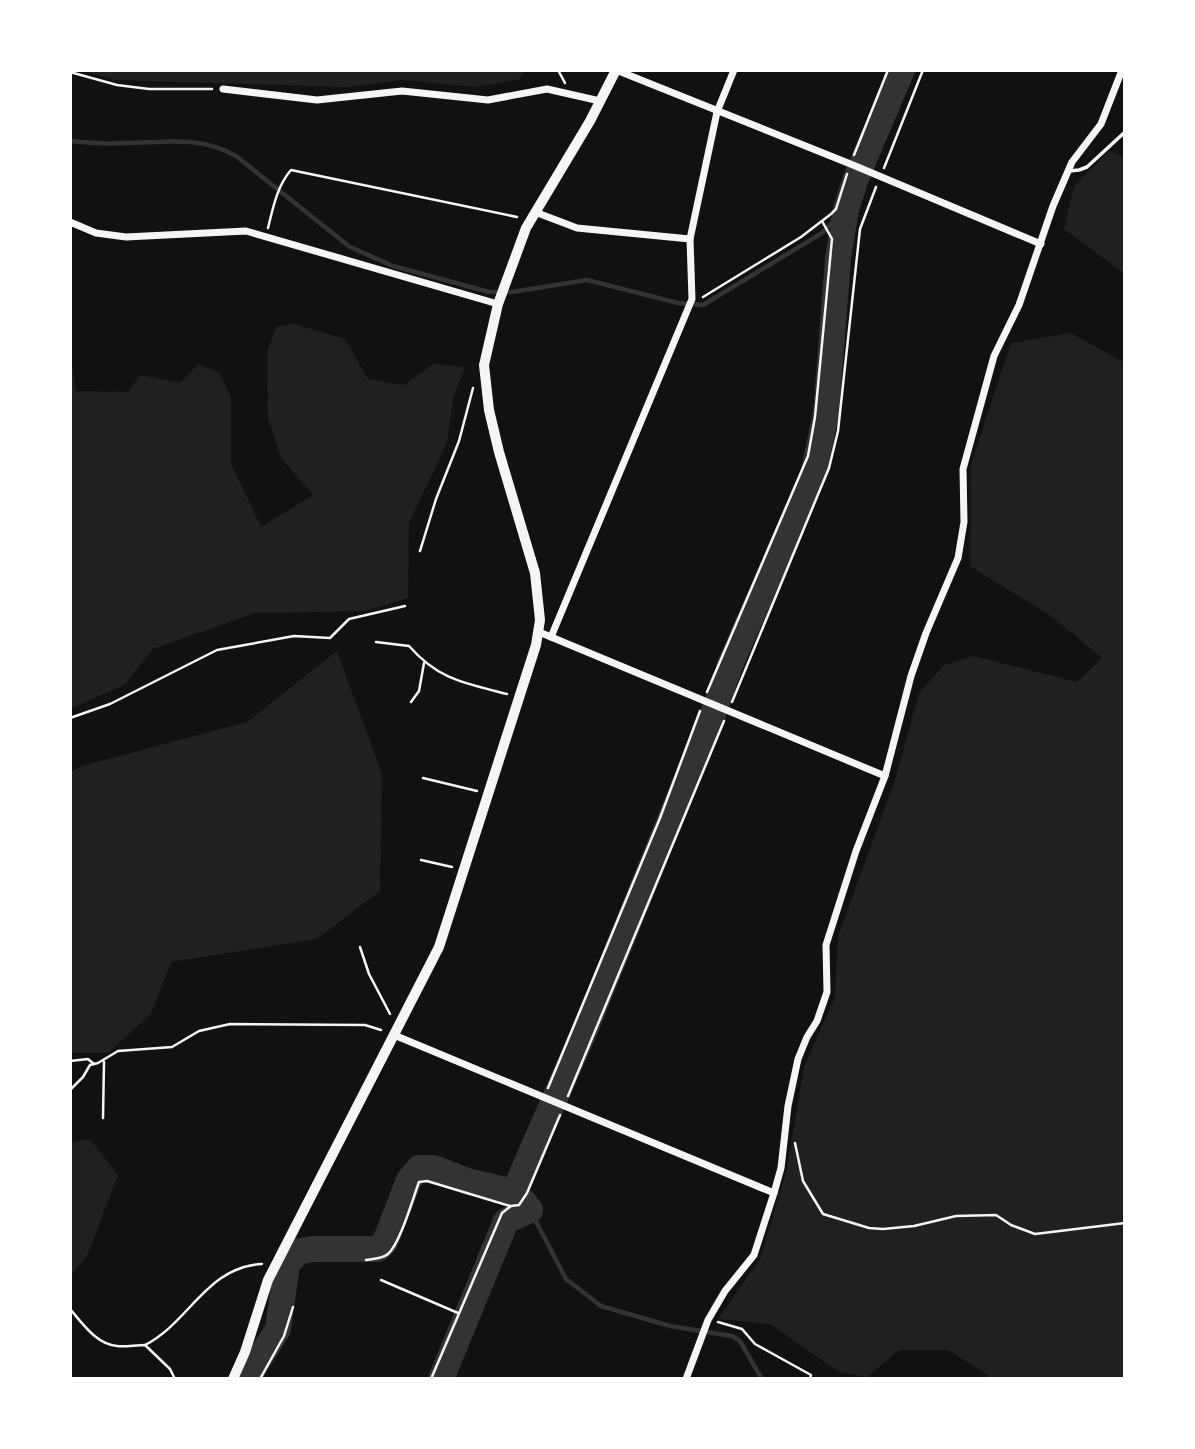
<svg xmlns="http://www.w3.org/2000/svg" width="1195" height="1449" font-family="'Sofia Sans Condensed',sans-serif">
<rect width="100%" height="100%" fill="#111"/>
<g fill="#202020">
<path d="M77 70H526L518 80 475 87 402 80 347 87 116 80Z"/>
<path d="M1109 151 1125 157V274L1064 229 1074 186Z"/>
<path d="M294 324 345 339 368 379 404 385 433 364 465 367 453 398 447 443 409 523 408 598 365 611 255 613 153 649 124 685 70 709V352L76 391 128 392 140 375 180 383 198 364 219 372 231 398V463L261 527 313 495 281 458 268 418 267 353 276 327Z"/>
<path d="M1071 333 1125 363V1379H989L988 1375 948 1350H899L867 1377 839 1372 770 1324 718 1319 760 1259 787 1169 804 1067 835 997 838 936 895 780 919 693 944 665 973 656 1077 682 1102 658 1051 616 970 566 971 464 1011 343Z"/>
<path d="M337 651 382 774 380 891 317 939 171 962 151 1014 108 1053H70V772L82 766 247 722Z"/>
<path d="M90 1139 118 1175 87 1256 70 1276V1143Z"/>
</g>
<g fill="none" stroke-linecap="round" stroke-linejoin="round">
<g stroke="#333" stroke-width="4.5">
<path d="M70 141C88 143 106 144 125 143 164 143 200 135 236 156L350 247 393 266 489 292H512L587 280 678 303 703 305 822 233 846 209"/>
<path d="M530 1210 566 1279 601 1306 670 1326 732 1336 740 1341 762 1379"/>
</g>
<g stroke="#333" stroke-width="26">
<path d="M530 1210 514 1192 587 1025 713 714 730 665 813 475 826 413 838 259 846 209 856 178 902 70"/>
<path d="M247 1379 278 1329 287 1264 298 1252 312 1249H378L385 1242 409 1180 419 1168H433L467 1181 514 1192 525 1203"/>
<path d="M441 1379 506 1221 530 1210"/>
</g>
<g stroke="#f5f5f5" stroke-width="2.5">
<path d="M558 70 565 83"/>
<path d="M70 72 117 85 149 89H212"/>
<path d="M854 155 888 70"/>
<path d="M884 168 923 70"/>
<path d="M268 228C273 208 277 186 291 170L517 217"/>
<path d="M703 297 801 237 831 214 836 209 847 174"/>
<path d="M420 551 436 499 459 441 473 388"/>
<path d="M376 642 409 646C439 680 464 683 507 694"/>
<path d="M707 692 808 456 815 417 832 239 822 221"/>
<path d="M411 702 419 691 424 663"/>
<path d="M732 702 829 468 838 431 860 229 876 187"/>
<path d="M70 718 110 704 217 650 294 636 330 638 349 619 405 606"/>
<path d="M423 778 477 791"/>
<path d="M421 860 452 867"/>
<path d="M360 947 369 974 390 1014"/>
<path d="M70 1061 88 1059 94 1064"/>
<path d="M548 1088 660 818 700 711"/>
<path d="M70 1090 83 1077 90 1065 98 1063 118 1051 172 1047 199 1031 230 1024 365 1025 381 1030"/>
<path d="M568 1096 724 721"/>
<path d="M103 1118 104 1062"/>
<path d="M795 1143 803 1181 823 1214 869 1228 883 1229 914 1226 956 1216 996 1215 1011 1225 1035 1234 1125 1223"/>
<path d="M366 1260C373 1259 382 1259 388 1254 400 1244 413 1198 419 1182L427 1181 510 1206"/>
<path d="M381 1280 458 1313"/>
<path d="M70 1309C83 1324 96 1344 117 1346 126 1347 135 1345 145 1345L170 1369 175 1379"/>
<path d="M718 1322 742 1329 755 1344 811 1375 810 1379"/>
<path d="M145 1345C190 1322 206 1267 262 1264"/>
<path d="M260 1379 284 1336 293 1307"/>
<path d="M431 1379 502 1213 511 1206 519 1205 527 1193 560 1115"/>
</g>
<path stroke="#f5f5f5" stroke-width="3.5" d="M1069 171 1079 170 1087 167 1125 132"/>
<g stroke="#f5f5f5" stroke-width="7">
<path d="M616 70 853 165 1041 244"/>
<path d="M223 89 317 100 402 91 488 100 547 89 600 101"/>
<path d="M535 212 577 228 690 239"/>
<path d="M70 222 96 233 126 237 246 231 498 304"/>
<path d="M539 632 885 776"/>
<path d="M551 637 692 299 690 239 717 112 734 70"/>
<path d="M394 1035 774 1193"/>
<path d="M686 1379 708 1320 725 1291 754 1255 774 1193 781 1168 788 1106 798 1059 807 1037 817 1021 827 992 826 945 856 851 885 776 911 676 926 633 958 558 964 522 963 469 994 356 1019 305 1053 206 1072 162 1101 124 1122 70"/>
</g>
<path stroke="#f5f5f5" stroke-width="10" d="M233 1379 245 1352 268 1280 439 947 536 645 540 620 535 573 499 452 489 410 484 365 498 304 526 228 590 121 616 70"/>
</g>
<rect width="1195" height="1449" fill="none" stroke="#ffffff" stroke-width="144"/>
</svg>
